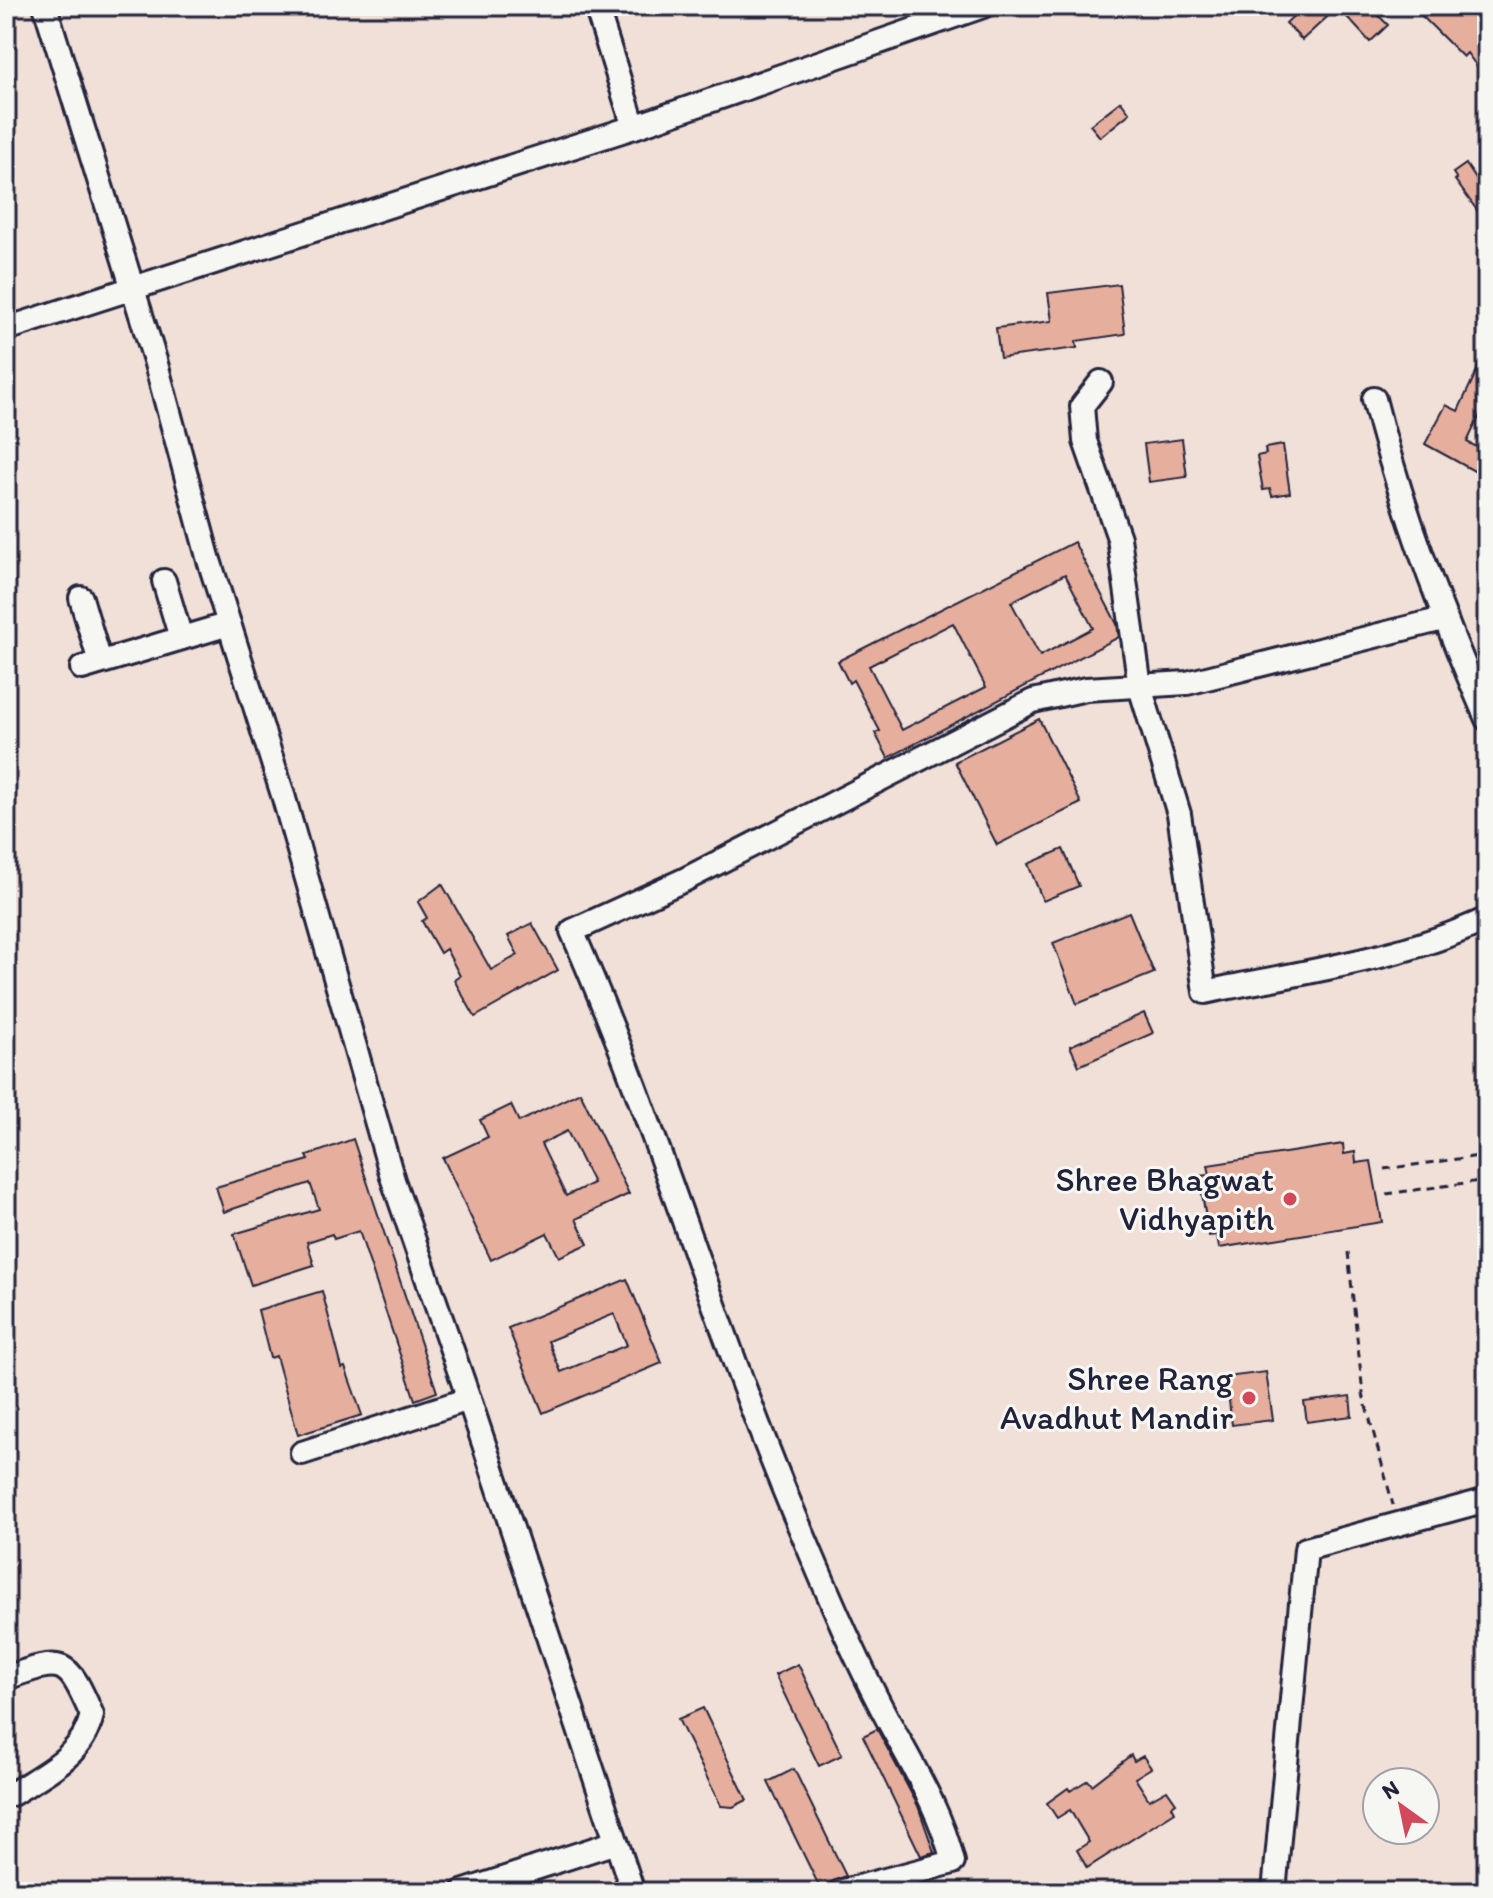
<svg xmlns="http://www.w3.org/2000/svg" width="1493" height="1898" font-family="Itim,sans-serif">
<rect width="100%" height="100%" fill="#f1e0d8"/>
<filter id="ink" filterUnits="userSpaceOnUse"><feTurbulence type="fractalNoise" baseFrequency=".0125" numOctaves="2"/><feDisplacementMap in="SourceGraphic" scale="16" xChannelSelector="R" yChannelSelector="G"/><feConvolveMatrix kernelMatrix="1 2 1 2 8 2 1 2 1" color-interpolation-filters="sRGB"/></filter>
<g filter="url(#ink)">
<g fill="#e6ae9d" stroke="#22223b" stroke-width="2" fill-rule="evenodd">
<path d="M1304 6H1369L1388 25 1370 42 1338 7 1302 40 1286 23Z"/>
<path d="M1412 6H1483L1487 10V35L1477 45 1487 58V80L1467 53 1463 57Z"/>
<path d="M1121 101 1130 113 1100 137 1090 125Z"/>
<path d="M1466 164 1478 182 1487 176V224L1455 180 1457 179 1453 173Z"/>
<path d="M1119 284 1125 334 1076 341 1077 348 1000 358 996 328 1052 321 1048 293Z"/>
<path d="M1487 349V400L1467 442 1487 452V478L1425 444 1446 405 1458 411Z"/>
<path d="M1182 439 1187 477 1149 482 1144 444Z"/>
<path d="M1283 445 1290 493 1272 496 1270 489 1263 490 1257 456 1266 454 1265 448Z"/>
<path d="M1074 542 1117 624 1119 637 888 758 875 733 880 731 853 680 849 683 838 661ZM1065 574 1093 628 1040 656 1011 602ZM953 623 986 687 902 730 869 666Z"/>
<path d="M1039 719 1081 803 997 845 955 762Z"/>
<path d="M1063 849 1079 886 1043 901 1028 864Z"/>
<path d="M442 884 491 970 518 955 508 936 532 923 558 970 475 1017 454 980 460 976 446 949 440 953 422 921 427 918 418 902Z"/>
<path d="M1129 912 1154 973 1077 1004 1053 943Z"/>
<path d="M1144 1013 1153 1033 1079 1066 1070 1046Z"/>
<path d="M580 1092 629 1194 576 1219 588 1244 559 1257 547 1233 491 1260 443 1158 488 1137 480 1120 511 1105 519 1122ZM567 1131 593 1183 566 1196 541 1144Z"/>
<path d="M353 1139 437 1392 415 1400 359 1231 334 1239 332 1234 307 1242 314 1265 251 1285 234 1234 319 1209 310 1183 224 1212 216 1187 309 1160 307 1156Z"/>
<path d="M1343 1144 1344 1154 1355 1152 1356 1163 1371 1161 1382 1222 1219 1248 1217 1235 1209 1236 1199 1176 1210 1175 1208 1165Z"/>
<path d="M627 1279 662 1363 543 1413 508 1328ZM614 1314 627 1345 561 1372 548 1341Z"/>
<path d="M322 1291 342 1368 345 1367 362 1415 298 1435 276 1356 270 1358 258 1310Z"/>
<path d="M1266 1372 1273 1420 1232 1425 1226 1377Z"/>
<path d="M1350 1396 1352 1416 1307 1422 1304 1402Z"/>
<path d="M798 1664 842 1755 819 1766 775 1675Z"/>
<path d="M703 1708 747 1800 733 1807 721 1806 678 1719Z"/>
<path d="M877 1729 918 1806 934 1852 921 1856 863 1736Z"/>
<path d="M1131 1755 1134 1761 1143 1756 1151 1768 1135 1778 1149 1800 1167 1790 1176 1803 1172 1806 1175 1812 1087 1868 1077 1850 1089 1842 1070 1810 1057 1818 1047 1803 1068 1788 1070 1791 1088 1780 1092 1785Z"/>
<path d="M794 1769 846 1876 831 1882 826 1892H822L768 1782Z"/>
</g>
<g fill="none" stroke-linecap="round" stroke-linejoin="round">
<g stroke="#22223b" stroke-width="28">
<g id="minor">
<path d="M45 6 155 360 208 557 283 795 393 1180 469 1399 302 1453"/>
<path d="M596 6 634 127 983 6"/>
<path d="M6 329 634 127"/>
<path d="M1101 382 1082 406 1085 441 1119 538 1140 687 1179 814 1205 992C1298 973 1400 960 1487 919"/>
<path d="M1374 399C1402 510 1441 614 1487 719"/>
<path d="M164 581 181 638"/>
<path d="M81 598 100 662"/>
<path d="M82 668 229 624"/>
<path d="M469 1399 633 1892"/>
<path d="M6 1678C64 1657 67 1658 92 1715 82 1757 46 1772 12 1794"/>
<path d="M462 1892 616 1842"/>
<path d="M840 1892 953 1862C939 1804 906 1756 879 1703 847 1641 820 1574 792 1509 713 1319 655 1120 572 931L684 880 1033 701 1086 689 1187 683 1443 619"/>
<path d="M1274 1892 1306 1549 1487 1500"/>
</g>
</g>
<g stroke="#22223b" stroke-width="3" stroke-dasharray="8 6" stroke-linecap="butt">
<path d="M1384 1169 1487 1155"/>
<path d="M1386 1194 1487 1180"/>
<path d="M1348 1252 1363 1394 1393 1505"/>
</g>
<use href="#minor" stroke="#f6f6f2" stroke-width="22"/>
</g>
</g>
<g fill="#d1495b" stroke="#f6f6f2" stroke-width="3">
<circle cx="1290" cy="1199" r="8"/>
<circle cx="1249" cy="1398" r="8"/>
</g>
<g text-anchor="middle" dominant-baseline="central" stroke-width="6" stroke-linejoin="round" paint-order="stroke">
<g font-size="34" fill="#22223b" stroke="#f6f6f2" text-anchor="end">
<text x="1274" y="1179">Shree Bhagwat<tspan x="1274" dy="39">Vidhyapith</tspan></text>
<text x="1233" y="1378">Shree Rang<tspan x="1233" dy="39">Avadhut Mandir</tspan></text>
</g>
</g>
<rect width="1493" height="1898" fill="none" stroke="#f6f6f2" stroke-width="32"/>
<rect x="16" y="16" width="1461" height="1866" fill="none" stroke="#22223b" stroke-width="3" filter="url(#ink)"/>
<g transform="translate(1401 1806) rotate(327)"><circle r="38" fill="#f6f6f2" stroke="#a1a1a9" stroke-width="2"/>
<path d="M0-6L14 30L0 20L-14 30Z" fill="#d1495b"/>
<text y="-12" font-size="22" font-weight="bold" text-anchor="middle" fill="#22223b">N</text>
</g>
</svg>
